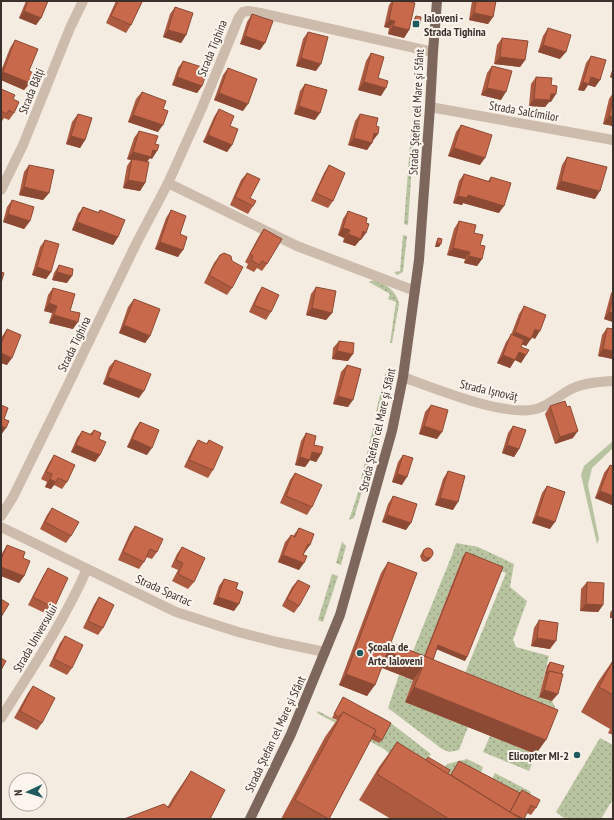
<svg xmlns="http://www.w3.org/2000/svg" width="614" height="820" font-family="'PT Sans Narrow',sans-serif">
<defs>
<pattern id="park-dots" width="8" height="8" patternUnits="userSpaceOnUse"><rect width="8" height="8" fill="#b8c4a0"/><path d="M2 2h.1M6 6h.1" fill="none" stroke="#97a083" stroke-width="1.8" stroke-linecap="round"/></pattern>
</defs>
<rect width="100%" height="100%" fill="#f4ebe1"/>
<path fill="#b8c4a0" d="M613 441V448L592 468 588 485 599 539 597 544 581 475 584 466Z"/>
<g fill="url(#park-dots)">
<path d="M411 131H414L408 225 404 224Z"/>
<path d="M403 235 407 236 403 272 397 275 394 272 400 271Z"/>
<path d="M374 280C385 283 397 291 399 304L392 343H390L396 302 388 299 390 294 369 282Z"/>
<path d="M385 374 388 375 379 413 376 412Z"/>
<path d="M373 428 376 429 365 478 361 479Z"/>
<path d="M359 490 362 491 354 518 349 520Z"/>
<path d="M342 542 346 546 341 565 336 563Z"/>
<path d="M456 543 478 547 514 564 510 587 527 601 513 640 516 647 549 656 539 697 552 701 555 707 552 716 463 678 506 573 463 556 418 672 411 656 452 555Z"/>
<path d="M332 574 338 576 323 622 318 620Z"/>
<path d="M399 675 413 680 405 702 468 727 459 750 449 752 442 749 388 708Z"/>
<path d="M318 711 379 743 372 719 376 714 387 720 431 754 422 765 415 777 384 749 317 713Z"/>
<path d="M490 736 536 754 529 771 483 752Z"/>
<path d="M600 738 613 745V799L601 819H565L556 812Z"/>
<path d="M467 759 483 767 479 777 445 786 441 775 447 764Z"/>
<path d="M495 773 531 792 526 802 490 783Z"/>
</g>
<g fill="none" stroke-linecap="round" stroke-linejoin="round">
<g stroke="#cdbbac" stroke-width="10">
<path d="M430 107 613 140"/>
<path d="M168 183 297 246 415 291"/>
<path d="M1 190 23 145 70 28 83 1"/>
<path d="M403 377C436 389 504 417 536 409 548 406 556 398 566 392 580 383 597 382 613 381"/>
<path d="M1 516 13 497 67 387 136 244 168 183 201 110 239 17 243 12 249 11 260 13 433 52"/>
<path d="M1 527 176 612 238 632 277 642 325 652"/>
<path d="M1 718C32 669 64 621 87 569"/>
</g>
<path stroke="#7d675c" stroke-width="10" d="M250 819 291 734 340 615 392 431 403 377 419 260 430 107 433 52 437 1"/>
</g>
<g fill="#ac5a40">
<path d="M26 1H48L41 18 36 25 19 18Z"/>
<path d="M116 1H140L131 25 126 33 106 23Z"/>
<path d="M392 1H407L409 30 404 38 388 34 389 28 384 27 389 5Z"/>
<path d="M472 1H496L493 17 488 24 469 20Z"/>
<path d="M175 7 186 35 181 43 163 37 170 14Z"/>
<path d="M252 14 260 50 240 44 247 22Z"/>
<path d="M416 16 417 28 412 27 413 20Z"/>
<path d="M548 28 560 59 538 52 543 36Z"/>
<path d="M308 32 316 71 296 66 303 39Z"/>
<path d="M502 38 525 60 520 67 494 64 497 45Z"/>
<path d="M15 40 29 71 30 83 24 90 1 80V71L10 48Z"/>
<path d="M371 53 378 78 381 96 358 90 366 61Z"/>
<path d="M591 56 600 80 595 87 588 85 584 91 578 90 586 63Z"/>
<path d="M183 61 202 86 197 93 172 85 178 68Z"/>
<path d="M492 66 501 100 481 95 487 73Z"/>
<path d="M613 67V78L610 77Z"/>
<path d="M228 68 243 111 214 100 223 75Z"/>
<path d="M536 77 551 102H549L545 107 529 106 531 84Z"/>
<path d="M305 84 315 120 294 114 300 91Z"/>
<path d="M1 89 13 99 14 113 9 120 4 118 2 121H1Z"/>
<path d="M142 92 163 109 158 132 128 122 136 99Z"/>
<path d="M613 93V126L603 124 609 99Z"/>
<path d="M219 109 232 145 227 152 203 142 214 117Z"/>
<path d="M78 114 85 140 80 148 66 144 72 122Z"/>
<path d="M360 114 372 142 367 150 348 145 355 121Z"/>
<path d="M461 125 480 165 448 156 456 132Z"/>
<path d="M139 131 155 144 152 159 150 158 147 161 145 183 140 191 123 188 127 166 131 160 127 159 134 138Z"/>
<path d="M567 157 595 199 556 189 562 165Z"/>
<path d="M29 165 49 193 43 200 19 195 24 172Z"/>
<path d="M329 165 333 201 328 208 311 201 324 173Z"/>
<path d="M247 173 250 198 253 206 248 214 230 205 241 180Z"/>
<path d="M464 174 488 181 491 177 499 213 463 203 462 205 453 203 459 181Z"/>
<path d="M12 200 30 221 24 229 3 222 7 207Z"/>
<path d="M83 207 98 212 100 210 118 237 113 245 72 230 78 214Z"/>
<path d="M171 210 180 234 178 257 155 249 166 218Z"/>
<path d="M348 211 361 240H360L355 246 343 242 344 238 338 235 343 219Z"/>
<path d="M459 221 474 233 480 245 482 259 477 266 464 263 465 259 447 255 454 229Z"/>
<path d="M264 229 267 264 262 271 257 268 254 272 246 268 248 264 245 262 259 236Z"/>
<path d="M438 238 439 247H435L436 242Z"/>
<path d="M45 240 51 272 46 279 32 275 40 247Z"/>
<path d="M220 255 232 288 227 295 204 283 214 263Z"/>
<path d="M59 265 67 283 52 280 54 273Z"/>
<path d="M262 287 271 312 266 320 249 312 257 295Z"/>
<path d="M316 287 332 313 326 320 306 315 311 294Z"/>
<path d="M53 288 73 329 49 323 52 313 44 311 48 295Z"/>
<path d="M613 291V322L604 319 611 293Z"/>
<path d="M134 299 150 336 145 343 119 333 128 307Z"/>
<path d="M524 306 535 339 532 337 526 346 522 344 521 347 526 355 521 363 515 360 510 368 497 363 506 342 511 335 519 314Z"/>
<path d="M607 328 613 359 598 356 602 335Z"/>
<path d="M7 329V365L1 363V338Z"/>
<path d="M339 341 348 361 332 359 333 348Z"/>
<path d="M115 360 139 398 103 384 109 367Z"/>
<path d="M347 365 348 407 333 404 341 372Z"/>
<path d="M431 405 437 439 419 434 425 412Z"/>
<path d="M550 406 573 438 555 444 545 414Z"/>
<path d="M140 422 147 455 127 447 135 429Z"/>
<path d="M513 426 519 449 514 457 502 453 508 433Z"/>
<path d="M94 430 99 439 100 455 95 462 71 452 77 438 82 431 90 434Z"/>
<path d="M306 433 321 454 316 462 310 460 305 467 295 465 301 441Z"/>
<path d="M198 440 206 444 209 440 213 470 208 478 184 467 193 448Z"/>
<path d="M54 455 67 482 62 489 54 485 51 489 45 487 47 482 41 479 49 463Z"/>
<path d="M403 455 402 485 392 482 398 462Z"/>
<path d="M610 465 612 505 595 498 604 473Z"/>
<path d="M448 471 453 510 435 505 443 479Z"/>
<path d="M295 473 312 507 307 515 280 503 290 480Z"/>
<path d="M547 486 550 529 532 523 542 493Z"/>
<path d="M393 496 406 530 382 522 388 504Z"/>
<path d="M52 508 71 536 66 543 40 529 47 515Z"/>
<path d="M135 526 157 552 152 559 146 557 144 562 139 569 118 560 130 533Z"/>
<path d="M299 528 305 552 303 555 299 570 278 562 285 542 291 535 293 536Z"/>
<path d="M7 545 23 558 24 576 19 583 1 576V555Z"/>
<path d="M182 547 194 582 188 589 172 581 178 570 171 567 177 554Z"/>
<path d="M424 549 429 560 425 562 422 561 420 556Z"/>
<path d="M466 552 465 661 437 649 433 660 536 754 405 702 413 680 382 668 367 696 339 685 381 573 388 562 389 647 392 643 424 656 463 556Z"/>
<path d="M48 568 54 608 49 615 28 605 43 576Z"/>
<path d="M224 579 236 589 234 611 213 604 219 586Z"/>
<path d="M298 580 299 606 294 613 282 606 292 587Z"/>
<path d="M587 582 603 605 598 612 580 611 581 589Z"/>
<path d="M99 597 103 628 98 635 83 628 94 605Z"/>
<path d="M613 603V618H610V613L612 610V604Z"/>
<path d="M539 620 550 649 531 646 534 628Z"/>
<path d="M65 636 72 668 67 675 49 666 60 643Z"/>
<path d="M613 660V735L608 733 610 729 581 712 598 682Z"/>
<path d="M550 662 552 701 539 697 547 666Z"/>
<path d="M33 686 42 723 37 730 14 718 28 693Z"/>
<path d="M343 697 382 740 379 743 371 739 329 819H281L325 737 337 720 332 718Z"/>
<path d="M397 742 450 775 459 761 520 793 522 790 536 808 531 815 527 813 523 819H391L359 800 379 767Z"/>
<path d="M191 771 210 819H124L168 806 174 796Z"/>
</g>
<g fill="#8c4a34">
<path d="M24 11 41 18 36 25 19 18Z"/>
<path d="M474 13 493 17 488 24 469 20Z"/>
<path d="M389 20 395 21 389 28 384 27Z"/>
<path d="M414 23 420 24 417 28 412 27Z"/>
<path d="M393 26 409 30 404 38 388 34Z"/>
<path d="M168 30 186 35 181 43 163 37Z"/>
<path d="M245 36 265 43 260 50 240 44Z"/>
<path d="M543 45 566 52 560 59 538 52Z"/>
<path d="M500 57 525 60 520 67 494 64Z"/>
<path d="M301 58 321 64 316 71 296 66Z"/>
<path d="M3 72 30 83 24 90 1 80V74Z"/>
<path d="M613 73V78L610 77Z"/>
<path d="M177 77 202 86 197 93 172 85Z"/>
<path d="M591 77 600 80 595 87 588 85 584 91 578 90 583 82Z"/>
<path d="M364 82 386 88 381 96 358 90Z"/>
<path d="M487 88 506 92 501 100 481 95Z"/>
<path d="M219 93 248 104 243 111 214 100Z"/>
<path d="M551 94H556L551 102H549L545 107 529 106 534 99Z"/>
<path d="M299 106 320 113 315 120 294 114Z"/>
<path d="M133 115 163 125 158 132 128 122Z"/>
<path d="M609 116 613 117V126L603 124Z"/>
<path d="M374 133 378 134 372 142 369 141Z"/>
<path d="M208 135 232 145 227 152 203 142Z"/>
<path d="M71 136 85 140 80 148 66 144Z"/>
<path d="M354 138 372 143 367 150 348 145Z"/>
<path d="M454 148 485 158 480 165 448 156Z"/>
<path d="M153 150 157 151 152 159 150 158 145 164 132 159 131 160 127 159 133 152Z"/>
<path d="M128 180 145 183 140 191 123 188Z"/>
<path d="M561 181 600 191 595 199 556 189Z"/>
<path d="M24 187 49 193 43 200 19 195Z"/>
<path d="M468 195 504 206 499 213 463 203 462 205 453 203 458 196Z"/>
<path d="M8 214 30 221 24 229 3 222Z"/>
<path d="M77 222 118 237 113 245 72 230Z"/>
<path d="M343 228 350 230 344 238 338 235Z"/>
<path d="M363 231 366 233 361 240H360L355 246 343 242 348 234Z"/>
<path d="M160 242 183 250 178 257 155 249Z"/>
<path d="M437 243 441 244 439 247H435Z"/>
<path d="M453 248 470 252 465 259 447 255Z"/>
<path d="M469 256 482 259 477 266 464 263Z"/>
<path d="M37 267 51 272 46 279 32 275Z"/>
<path d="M57 272 72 276 67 283 52 280Z"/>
<path d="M49 303 57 306 52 313 44 311Z"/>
<path d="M312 308 332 313 326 320 306 315Z"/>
<path d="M609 312 613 313V322L604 319Z"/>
<path d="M54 315 78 322 73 329 49 323Z"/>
<path d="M124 325 150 336 145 343 119 333Z"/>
<path d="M535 329 540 331 535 339 529 336Z"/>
<path d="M515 332 531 339 526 346 509 340Z"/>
<path d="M603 349 613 351V359L598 356Z"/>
<path d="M337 351 353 354 348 361 332 359Z"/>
<path d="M519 352 526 355 521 363 513 359Z"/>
<path d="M1 353 12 358 7 365 1 363Z"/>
<path d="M503 355 515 360 510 368 497 363Z"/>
<path d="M108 377 144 391 139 398 103 384Z"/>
<path d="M338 396 353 400 348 407 333 404Z"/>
<path d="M1 426 6 428 1 435Z"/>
<path d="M424 426 442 432 437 439 419 434Z"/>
<path d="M578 431 573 438 555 444 560 437Z"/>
<path d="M132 439 152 448 147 455 127 447Z"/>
<path d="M76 445 100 455 95 462 71 452Z"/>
<path d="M507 445 519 449 514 457 502 453Z"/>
<path d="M312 452 321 454 316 462 310 460 305 467 295 465 300 457Z"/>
<path d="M397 474 407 477 402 485 392 482Z"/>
<path d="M50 479 56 482 51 489 45 487Z"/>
<path d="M600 491 613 496V504L612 505 595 498Z"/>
<path d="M440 498 458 502 453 510 435 505Z"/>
<path d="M387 515 411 523 406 530 382 522Z"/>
<path d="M537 516 555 522 550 529 532 523Z"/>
<path d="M308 544 310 545 305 552 303 551Z"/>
<path d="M283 555 304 563 299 570 278 562Z"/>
<path d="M432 557 429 560 425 562 427 558Z"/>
<path d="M1 567 24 576 19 583 1 576Z"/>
<path d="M218 597 239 604 234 611 213 604Z"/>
<path d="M586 604 603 605 598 612 580 611Z"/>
<path d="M613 613V618H610Z"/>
<path d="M537 638 556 641 550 649 531 646Z"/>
<path d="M438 645 467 657 465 661 436 649Z"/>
<path d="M388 652 423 666 413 680 378 666Z"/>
<path d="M346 674 375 685 367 696 339 685Z"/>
<path d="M414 687 546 740 536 754 405 702Z"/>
<path d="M544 690 558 694 552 701 539 697Z"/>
</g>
<g fill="#c8694b" stroke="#8c4a34">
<path d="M28 1H48L41 18 24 11Z"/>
<path d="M118 1H140L142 2 131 25 111 16Z"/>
<path d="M393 1H407L415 3 409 30 393 26 395 21 389 20Z"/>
<path d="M476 1H496L493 17 474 13Z"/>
<path d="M175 7 193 13 186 35 168 30Z"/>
<path d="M252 14 273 21 265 43 245 36Z"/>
<path d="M416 16 421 17 420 24 414 23Z"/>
<path d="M548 28 571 35 566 52 543 45Z"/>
<path d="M308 32 328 37 321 64 301 58Z"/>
<path d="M502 38 528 41 525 60 500 57Z"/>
<path d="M15 40 38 49 29 71 34 73 30 83 3 72Z"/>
<path d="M371 53 384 57 378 78 388 81 386 88 364 82Z"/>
<path d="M591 56 606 60 600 80 591 77 589 84 583 82Z"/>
<path d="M183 61 208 69 202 86 177 77Z"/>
<path d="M492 66 512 71 506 92 487 88Z"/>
<path d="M228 68 257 79 248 104 219 93Z"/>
<path d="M536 77 552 78 551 85 557 86 556 94H551L550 100 534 99Z"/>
<path d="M305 84 327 90 320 113 299 106Z"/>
<path d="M1 89 15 95 13 99 19 102 14 113 9 110 7 114 1 111Z"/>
<path d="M142 92 166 101 163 109 168 111 163 125 133 115Z"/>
<path d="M613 97V117L609 116Z"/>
<path d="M219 109 234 116 230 126 238 129 232 145 208 135Z"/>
<path d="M78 114 92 118 85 140 71 136Z"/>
<path d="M360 114 378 118 376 126 379 127 378 134 374 133 372 143 354 138Z"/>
<path d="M461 125 492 135 485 158 454 148Z"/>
<path d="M139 131 158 136 155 144 159 145 157 151 153 150 151 157 133 152Z"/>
<path d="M567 157 607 167 600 191 561 181Z"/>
<path d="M132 159 149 162 145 183 128 180Z"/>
<path d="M29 165 54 170 49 193 24 187Z"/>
<path d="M329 165 345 173 333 201 316 193Z"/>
<path d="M247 173 260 179 250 198 256 201 253 206 235 197Z"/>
<path d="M464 174 490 182 491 177 511 183 504 206 468 195 467 198 458 196Z"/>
<path d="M12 200 34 207 30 221 8 214Z"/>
<path d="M83 207 99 213 100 210 125 220 118 237 77 222Z"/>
<path d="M171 210 186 216 180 234 187 237 183 250 160 242Z"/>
<path d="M348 211 367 218 366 223 369 224 366 233 363 231 361 239 348 234 350 230 343 228Z"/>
<path d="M459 221 476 225 474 233 483 235 480 245 485 246 482 259 469 256 470 252 453 248Z"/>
<path d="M264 229 282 239 267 264 262 261 259 265 251 260 253 256 250 254Z"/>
<path d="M438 238 442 239 441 244 437 243Z"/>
<path d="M45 240 59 244 51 272 37 267Z"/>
<path d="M224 253 231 256 232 261 243 267 232 288 209 275 220 255Z"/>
<path d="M59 265 73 269 72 276 57 272Z"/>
<path d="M1 272 4 273 1 283Z"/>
<path d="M262 287 279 295 271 312 254 305Z"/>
<path d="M316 287 336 291 332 313 312 308Z"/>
<path d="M53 288 75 294 70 311 80 313 78 322 54 315 57 306 49 303Z"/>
<path d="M613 298V313L609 312Z"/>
<path d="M134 299 160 309 150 336 124 325Z"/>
<path d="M524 306 546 315 540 331 535 329 531 339 515 332Z"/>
<path d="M607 328 613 329V351L603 349Z"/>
<path d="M7 329 21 335 12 358 1 353V344Z"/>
<path d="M511 334 524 340 521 347 529 350 526 355 519 352 515 360 503 355Z"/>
<path d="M339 341 354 343 353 354 337 351Z"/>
<path d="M115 360 151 374 144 391 108 377Z"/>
<path d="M347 365 361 369 353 400 338 396Z"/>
<path d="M565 401 567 407 570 406 578 431 560 437 550 406Z"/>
<path d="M1 405 8 408 4 419 9 421 6 428 1 426Z"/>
<path d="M431 405 448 410 442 432 424 426Z"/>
<path d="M140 422 159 430 152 448 132 439Z"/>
<path d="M513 426 526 430 519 449 507 445Z"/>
<path d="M94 430 101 433 99 439 106 442 100 455 76 445 82 431 92 435Z"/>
<path d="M306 433 316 436 314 445 323 447 321 454 312 452 310 460 300 457Z"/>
<path d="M198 440 207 444 209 440 223 447 213 470 189 460Z"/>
<path d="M54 455 75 465 67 482 58 478 56 482 50 479 52 474 46 472Z"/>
<path d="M403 455 413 458 407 477 397 474Z"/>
<path d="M610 465 613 466V496L600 491Z"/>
<path d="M448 471 465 476 458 502 440 498Z"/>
<path d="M295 473 322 485 312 507 286 496Z"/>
<path d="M547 486 565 492 555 522 537 516Z"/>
<path d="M393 496 417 504 411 523 387 515Z"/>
<path d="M52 508 79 522 71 536 45 522Z"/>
<path d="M135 526 163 539 157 552 150 549 144 562 123 552Z"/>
<path d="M299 528 314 534 310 545 308 544 303 555 307 556 304 563 283 555 291 535 295 537Z"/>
<path d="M7 545 25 552 23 558 30 561 24 576 1 567V560Z"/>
<path d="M182 547 205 558 194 582 178 574 183 563 176 560Z"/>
<circle cx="428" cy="553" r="5"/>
<path d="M466 552 503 567 467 657 438 645 433 660 425 656Z"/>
<path d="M388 562 417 573 375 685 346 674Z"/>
<path d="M48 568 68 578 54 608 33 597Z"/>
<path d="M224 579 238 583 236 589 243 592 239 604 218 597Z"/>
<path d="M298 580 310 586 299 606 287 599Z"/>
<path d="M587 582 604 583 603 605 586 604Z"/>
<path d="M99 597 114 605 103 628 88 621Z"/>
<path d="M1 599 9 604 1 617Z"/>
<path d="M539 620 558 623 556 641 537 638Z"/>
<path d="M65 636 83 645 72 668 54 659Z"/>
<path d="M392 643 558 710 546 740 414 687 423 666 388 652Z"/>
<path d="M1 658 6 661 1 670Z"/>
<path d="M613 661V695L599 687Z"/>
<path d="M550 662 564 666 561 674 549 671 546 674Z"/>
<path d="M549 671 563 674 558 694 544 690Z"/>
<path d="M33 686 55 698 42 723 20 711Z"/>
<path d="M343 697 391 723 382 740 374 735 376 730 343 712 339 717 334 714Z"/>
<path d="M343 712 376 730 329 819 295 800Z"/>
<path d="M397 742 521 819H449L377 774Z"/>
<path d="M428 757 450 770 448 774 426 760Z"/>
<path d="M459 761 520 793 510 812 451 775Z"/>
<path d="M191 771 225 790 210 819H124L164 804 169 808Z"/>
<path d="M522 790 540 800 536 808 531 805 524 819 510 812Z"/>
</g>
<g fill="#1f5a5e" stroke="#fbf5ee" stroke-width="1.5">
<rect x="412" y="20" width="8" height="8" rx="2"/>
<circle cx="360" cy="653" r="4"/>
<circle cx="577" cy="755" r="4"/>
</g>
<g text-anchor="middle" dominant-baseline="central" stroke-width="4" stroke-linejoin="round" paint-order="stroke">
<g font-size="12" font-weight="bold" fill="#3b302b" stroke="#fbf5ee" text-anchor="start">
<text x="424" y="17">Ialoveni -<tspan x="424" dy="14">Strada Tighina</tspan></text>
<text x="368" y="646">Școala de<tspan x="368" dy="14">Arte Ialoveni</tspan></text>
<text x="569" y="755" text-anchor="end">Elicopter MI-2</text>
</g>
<g font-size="12" fill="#3b302b" stroke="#fbf5ee">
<text transform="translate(212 48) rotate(-68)">Strada Tighina</text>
<text transform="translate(31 91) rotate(-68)">Strada Bălți</text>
<text transform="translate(524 111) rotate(10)">Strada Salcîmilor</text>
<text transform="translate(416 112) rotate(-87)">Strada Ștefan cel Mare și Sfânt</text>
<text transform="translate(74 344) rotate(-64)">Strada Tighina</text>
<text transform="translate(489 390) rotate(13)">Strada Ișnovăț</text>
<text transform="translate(377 430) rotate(-77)">Strada Ștefan cel Mare și Sfânt</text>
<text transform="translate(164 590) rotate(24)">Strada Spartac</text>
<text transform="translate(35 638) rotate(-60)">Strada Universului</text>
<text transform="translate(275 734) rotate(-65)">Strada Ștefan cel Mare și Sfânt</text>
</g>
</g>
<rect width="614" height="820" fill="none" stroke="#3b302b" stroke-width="4"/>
<g transform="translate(28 792) rotate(266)"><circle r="19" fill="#fbf5ee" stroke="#aea6a0"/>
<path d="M0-3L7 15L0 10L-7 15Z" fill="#1f5a5e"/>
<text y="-6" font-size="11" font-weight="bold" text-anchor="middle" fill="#3b302b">N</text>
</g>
</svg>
